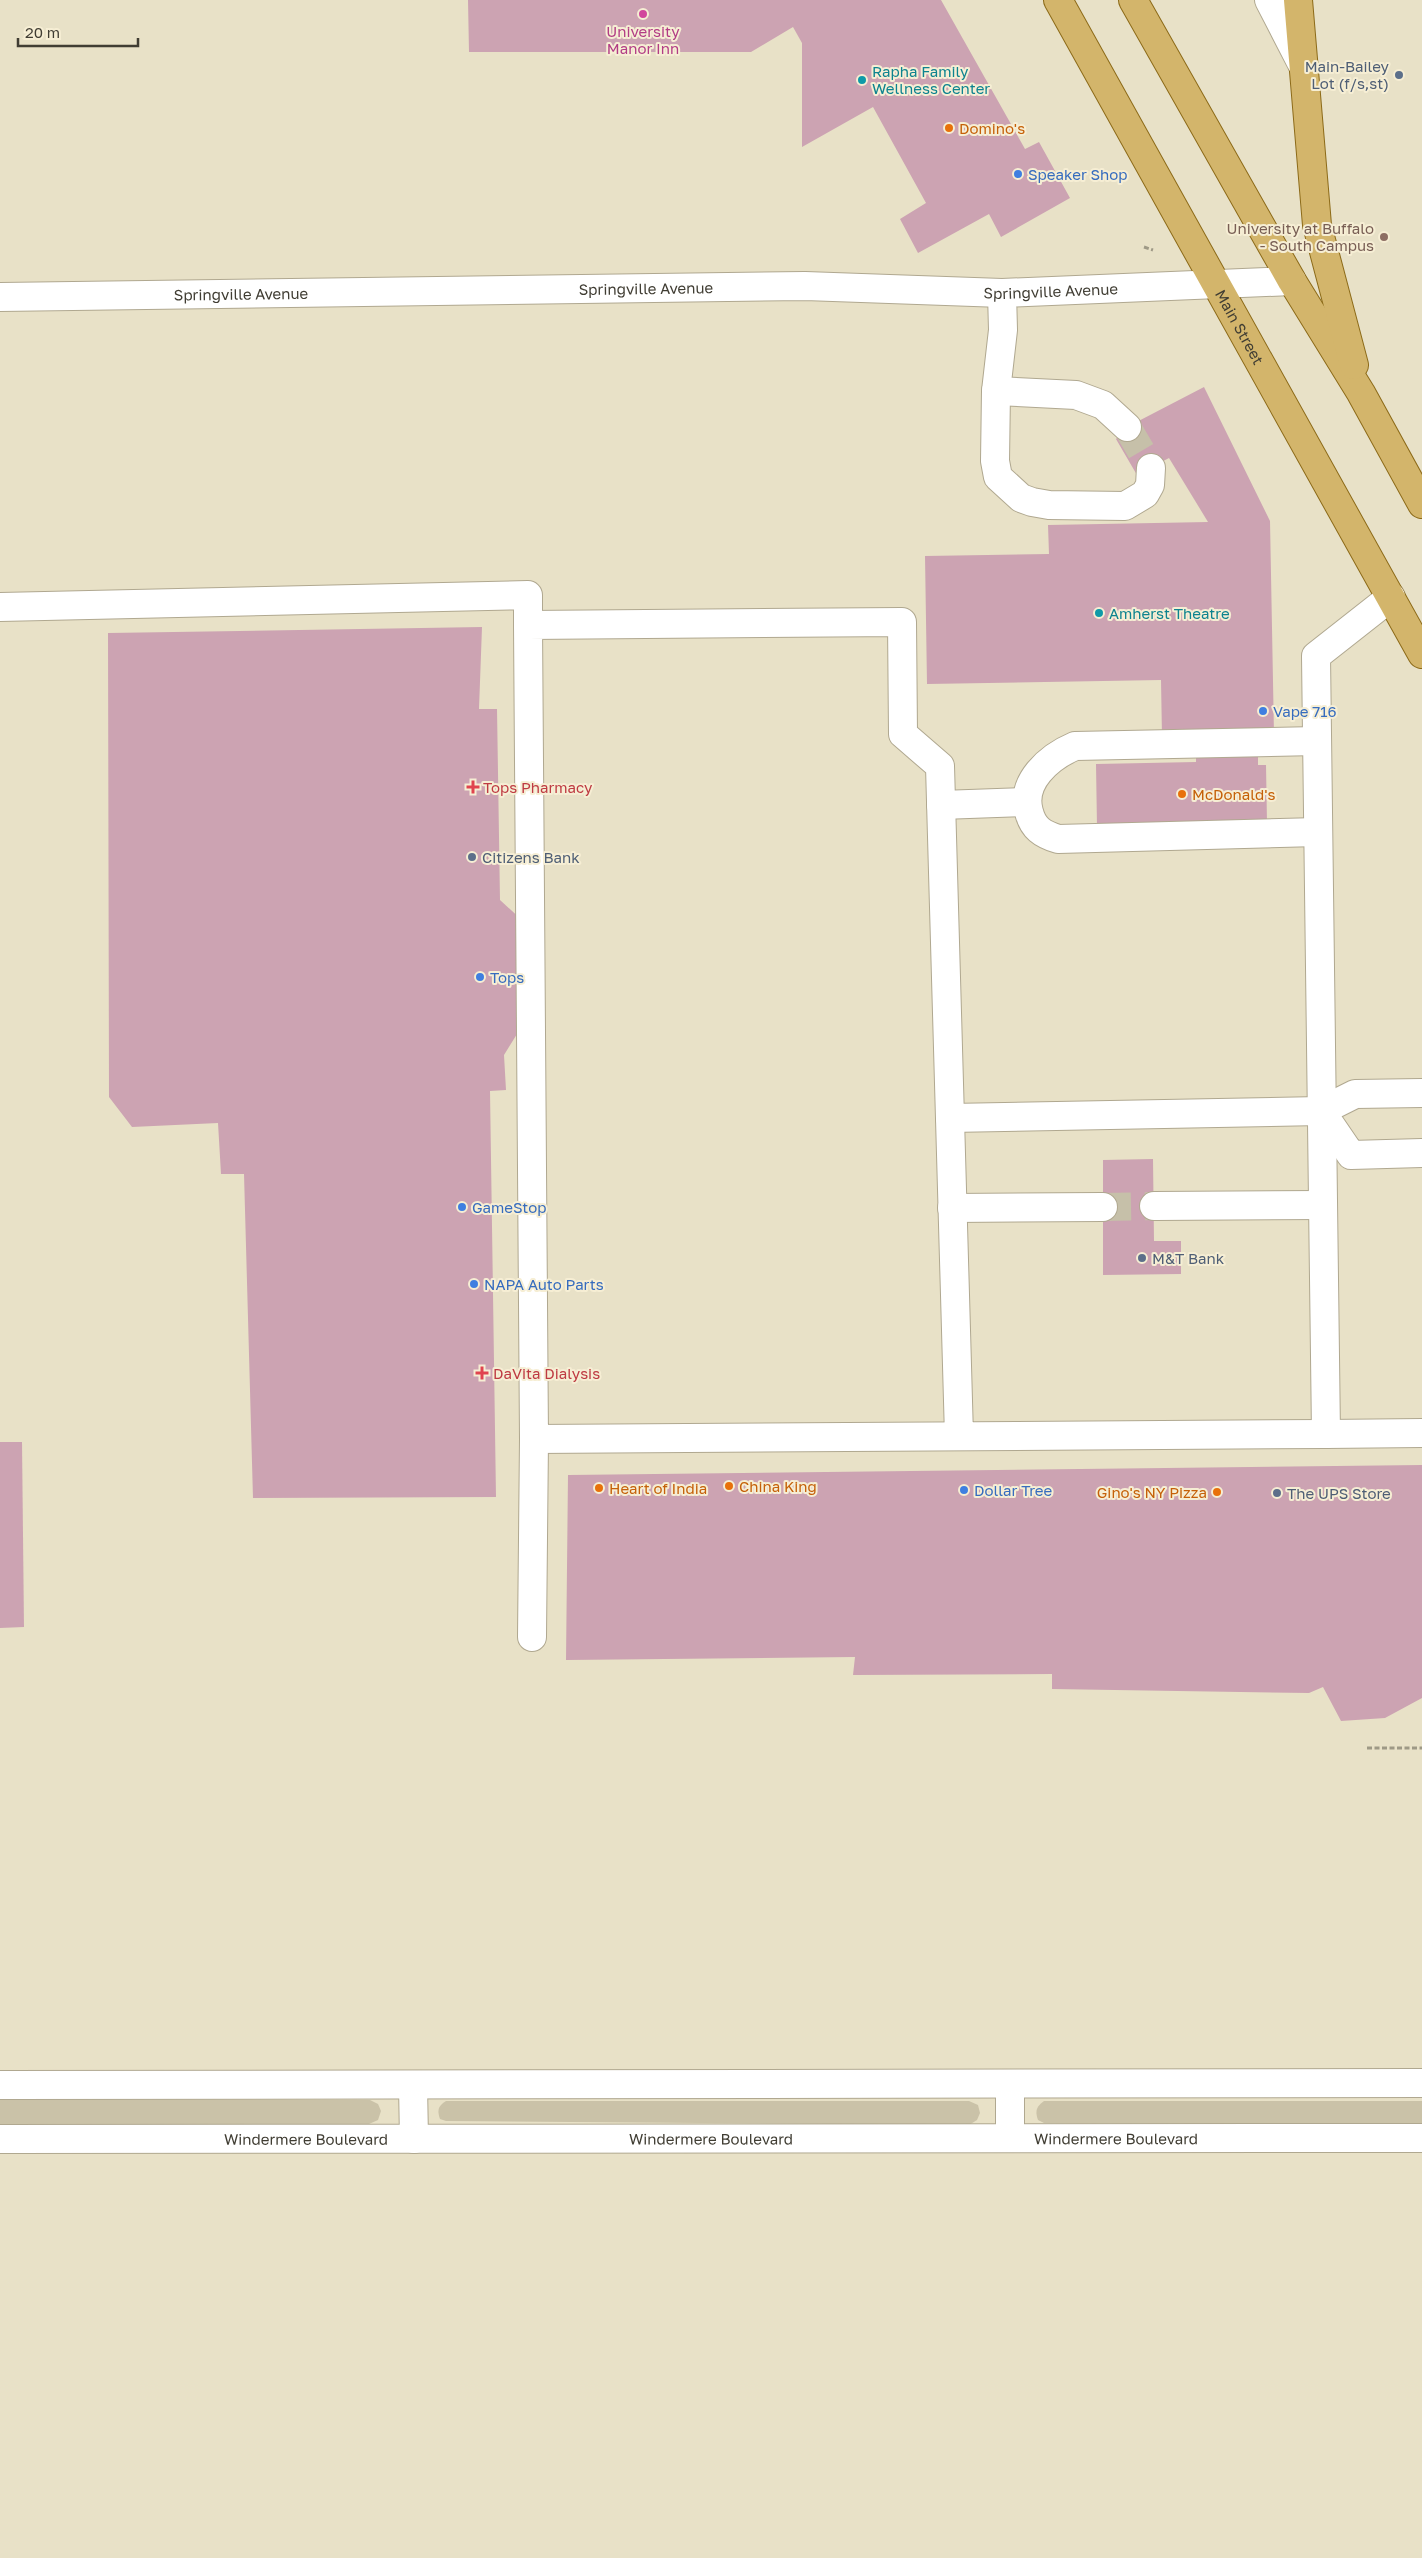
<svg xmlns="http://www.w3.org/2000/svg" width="1422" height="2558" font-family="'Golos Text',sans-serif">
<rect width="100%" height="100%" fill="#e8e1c7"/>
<g fill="#cac2a8">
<path d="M0 2099 370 2100 378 2104 381 2111 378 2120 369 2124H0Z"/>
<path d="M446 2101H969L978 2105 980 2113 977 2120 969 2125 446 2121 440 2119C437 2110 438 2106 446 2101Z"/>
<path d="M1044 2101H1422V2124L1044 2123 1038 2120C1035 2111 1036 2107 1044 2101Z"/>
</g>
<g fill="#cca3b2">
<path d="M468 0H941L1025 149 1039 142 1070 198 1001 237 989 214 918 253 900 219 926 203 873 107 802 147V43L793 27 751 52H469Z"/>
<path d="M1204 387 1270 521 1274 735 1162 737 1161 680 927 684 925 556 1049 554 1048 525 1208 522 1169 458 1137 475 1116 439 1127 427Z"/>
<path d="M482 627 479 709H497L500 900 524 922 522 1026 504 1055 506 1090 490 1091 496 1497 253 1498 244 1174H221L218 1123 132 1127 109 1097 108 633Z"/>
<path d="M1258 754V765H1266L1267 823 1097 827 1096 764 1196 762V755Z"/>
<path d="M1153 1159 1154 1241H1181V1274L1103 1275V1160Z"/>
<path d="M0 1442H22L24 1627 0 1628Z"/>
<path d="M1422 1465V1698L1385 1718 1341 1721 1323 1687 1309 1693 1052 1689V1674L853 1675 855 1657 566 1660 568 1475Z"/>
</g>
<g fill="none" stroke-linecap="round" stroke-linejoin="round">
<g stroke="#c6c0a9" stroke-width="28" stroke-dasharray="28 14" stroke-linecap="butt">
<path d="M1127 427 1151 468"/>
<path d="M1103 1207 1154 1206"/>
</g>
<g stroke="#b0a890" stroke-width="30">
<g id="minor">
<path d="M1269 0 1302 64"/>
<path d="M1002 293 1003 330 996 391 995 461 998 477 1021 498 1032 502 1049 505 1125 506 1145 494 1150 485 1151 468"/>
<path id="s1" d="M0 297 805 286 1002 293 1292 281"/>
<path d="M996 391 1076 395 1103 405 1127 427"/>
<path d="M0 607 528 595V625"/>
<path d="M1317 741 1075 746C1049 757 1020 782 1029 812 1033 828 1042 834 1058 839L1318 832"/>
<path d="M941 805 1026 802"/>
<path d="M1321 1111 1351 1155 1422 1153"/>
<path d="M950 1118 1321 1111 1355 1094 1422 1093"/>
<path d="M1154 1206 1323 1205"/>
<path d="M952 1208 1103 1207"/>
<path d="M1326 1434 1316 656 1391 597"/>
<path d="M959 1436 940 766 903 734 902 622 528 625 534 1439 1326 1434 1422 1433"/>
<path d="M532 1637 534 1439"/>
<path d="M1010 2084V2138"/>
<path d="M0 2085 1422 2083"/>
<path d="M413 2085 414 2139"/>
<path id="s2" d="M0 2139 1422 2138"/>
</g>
</g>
<g stroke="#8c6a18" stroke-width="30">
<g id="major">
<path id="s3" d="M1058 0 1422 654"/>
<path d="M1133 0 1292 281 1361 393 1422 504"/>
<path d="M1298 0 1317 225 1354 365"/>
</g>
</g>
<g stroke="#9e9986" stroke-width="3" stroke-dasharray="5 2.5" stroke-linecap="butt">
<path d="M1144 247 1153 250"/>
<path d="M1367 1748H1422"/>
</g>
<use href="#minor" stroke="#fff" stroke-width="28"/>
<use href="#major" stroke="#d3b56b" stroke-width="28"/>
</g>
<circle fill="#d1479c" stroke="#f6eed4" stroke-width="2" cx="643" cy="14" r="5"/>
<g fill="#5c6f8a" stroke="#f6eed4" stroke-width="2">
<circle cx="1399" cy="75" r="5"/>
<circle cx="472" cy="857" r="5"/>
<circle cx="1142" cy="1258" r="5"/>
<circle cx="1277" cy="1493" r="5"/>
</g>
<g fill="#0f9aa8" stroke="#f6eed4" stroke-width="2">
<circle cx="862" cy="80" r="5"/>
<circle cx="1099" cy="613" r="5"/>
</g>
<g fill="#e8710a" stroke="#f6eed4" stroke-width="2">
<circle cx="949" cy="128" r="5"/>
<circle cx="1182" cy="794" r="5"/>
<circle cx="729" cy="1486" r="5"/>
<circle cx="599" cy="1488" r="5"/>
<circle cx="1217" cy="1492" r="5"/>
</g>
<g fill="#3f7fe0" stroke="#f6eed4" stroke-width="2">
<circle cx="1018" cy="174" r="5"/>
<circle cx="1263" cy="711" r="5"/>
<circle cx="480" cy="977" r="5"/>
<circle cx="462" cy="1207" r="5"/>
<circle cx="474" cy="1284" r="5"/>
<circle cx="964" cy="1490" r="5"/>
</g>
<circle fill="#8d6e63" stroke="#f6eed4" stroke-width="2" cx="1384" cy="237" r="5"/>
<g fill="#e0444e" stroke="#f6eed4" stroke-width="2">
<path d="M470.5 779.5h5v5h5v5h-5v5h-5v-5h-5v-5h5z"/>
<path d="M479.5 1365.5h5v5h5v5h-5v5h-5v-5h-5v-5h5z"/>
</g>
<g text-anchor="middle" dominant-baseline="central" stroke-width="4" stroke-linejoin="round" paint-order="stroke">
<g font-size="15" fill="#b23c85" stroke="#f6eed4">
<text x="643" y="31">University<tspan x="643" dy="17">Manor Inn</tspan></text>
</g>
<g font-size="15" fill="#4e5e75" stroke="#f6eed4" text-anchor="start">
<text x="1389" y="66" text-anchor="end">Main-Bailey<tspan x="1389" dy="17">Lot (f/s,st)</tspan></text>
<text x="482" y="857">Citizens Bank</text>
<text x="1152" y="1258">M&amp;T Bank</text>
<text x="1287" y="1493">The UPS Store</text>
</g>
<g font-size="15" fill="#0d838f" stroke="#f6eed4" text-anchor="start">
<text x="872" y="71">Rapha Family<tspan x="872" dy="17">Wellness Center</tspan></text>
<text x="1109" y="613">Amherst Theatre</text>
</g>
<g font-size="15" fill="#c56008" stroke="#f6eed4" text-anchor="start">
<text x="959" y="128">Domino's</text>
<text x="1192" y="794">McDonald's</text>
<text x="739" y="1486">China King</text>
<text x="609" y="1488">Heart of India</text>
<text x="1207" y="1492" text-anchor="end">Gino's NY Pizza</text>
</g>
<g font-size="15" fill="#366cbe" stroke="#f6eed4" text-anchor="start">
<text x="1028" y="174">Speaker Shop</text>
<text x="1273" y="711">Vape 716</text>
<text x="490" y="977">Tops</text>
<text x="472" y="1207">GameStop</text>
<text x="484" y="1284">NAPA Auto Parts</text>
<text x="974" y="1490">Dollar Tree</text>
</g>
<g font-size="15" fill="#785e54" stroke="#f6eed4" text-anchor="end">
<text x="1374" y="228">University at Buffalo<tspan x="1374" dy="17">- South Campus</tspan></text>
</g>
<g font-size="15" fill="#403d33" stroke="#f6eed4">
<text stroke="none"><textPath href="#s1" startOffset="646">Springville Avenue</textPath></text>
<text stroke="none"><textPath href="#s1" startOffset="1051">Springville Avenue</textPath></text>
<text stroke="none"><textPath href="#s1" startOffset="241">Springville Avenue</textPath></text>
<text stroke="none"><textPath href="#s3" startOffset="374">Main Street</textPath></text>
<text stroke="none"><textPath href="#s2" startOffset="1116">Windermere Boulevard</textPath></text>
<text stroke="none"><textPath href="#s2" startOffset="306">Windermere Boulevard</textPath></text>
<text stroke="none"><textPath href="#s2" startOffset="711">Windermere Boulevard</textPath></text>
</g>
<g font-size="15" fill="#be3a42" stroke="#f6eed4" text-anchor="start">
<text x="483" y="787">Tops Pharmacy</text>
<text x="493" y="1373">DaVita Dialysis</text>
</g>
</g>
<path d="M18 38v8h120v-8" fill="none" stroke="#403d33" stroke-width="2.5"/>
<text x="25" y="38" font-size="15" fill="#403d33" stroke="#f6eed4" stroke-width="4" paint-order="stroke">20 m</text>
</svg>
